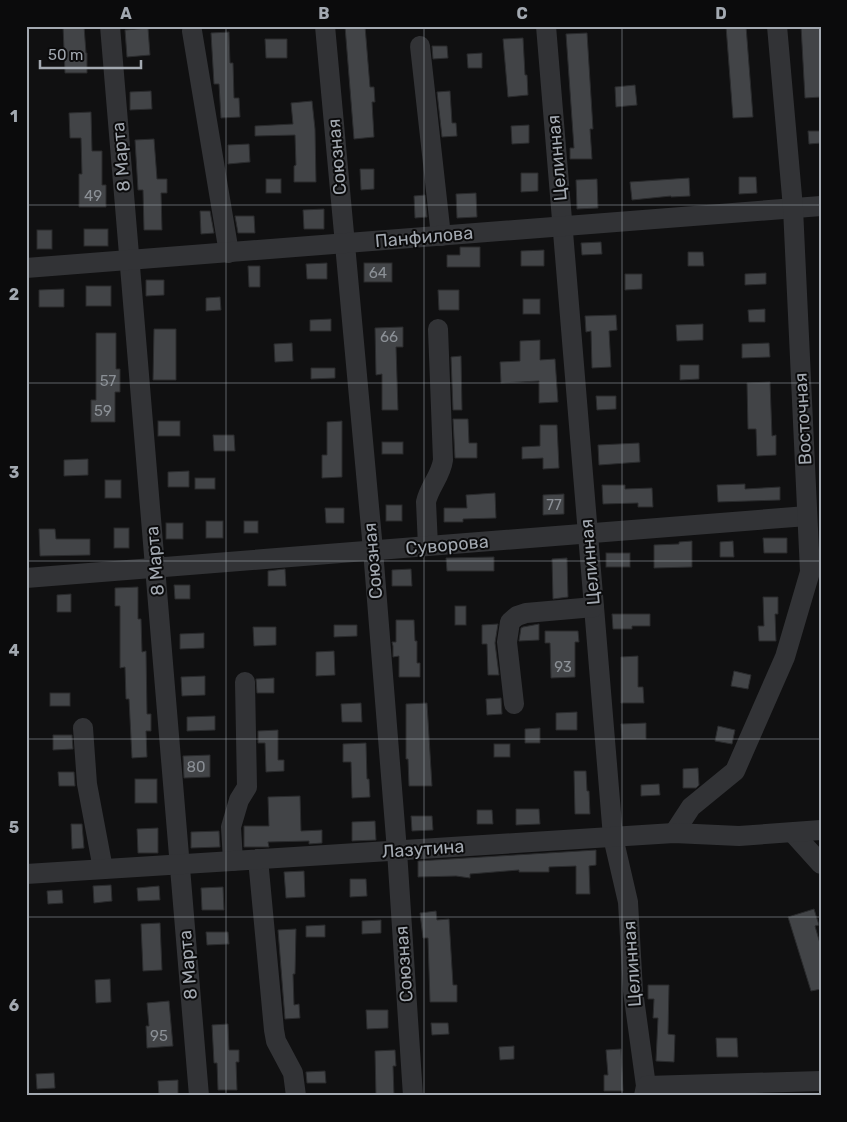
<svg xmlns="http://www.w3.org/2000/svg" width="847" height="1122" font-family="Rubik,sans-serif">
<rect width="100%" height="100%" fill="#101011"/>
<g fill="#424447" stroke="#2a2b2d">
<path d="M63 26H84L86 53H87V73H65Z"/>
<path d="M345 26H365L370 87H374L375 102H372L374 137 354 139Z"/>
<path d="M726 26H746L753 117 733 118Z"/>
<path d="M801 26H821V97L805 98Z"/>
<path d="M148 28 150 55 127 57 125 30Z"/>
<path d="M229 32 230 63H233L234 98H239L240 117 221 118 219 84H214L211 33Z"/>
<path d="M587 33 593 129H590L592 159H570V148H574L566 34Z"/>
<path d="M523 38 525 75H527L528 95 508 97 503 39Z"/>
<path d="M265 39H287V58H266Z"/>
<path d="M432 46H447L448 58 433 59Z"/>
<path d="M482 53V68H468L467 54Z"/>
<path d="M635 85 637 105 616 107 615 87Z"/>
<path d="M151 91 152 109 130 110V92Z"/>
<path d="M450 91 452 123H456L457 136 442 137 437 92Z"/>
<path d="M312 101 315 129 316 182H294V166L296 165 295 135 255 136V126L293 124 291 103Z"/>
<path d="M91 112 92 151H102V185H106V207H79V174H82L81 138H70L69 113Z"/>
<path d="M529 125V143L512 144 511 126Z"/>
<path d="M808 131H821V143L809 144Z"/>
<path d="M154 139 157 179H167V193H161L162 230H144L143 190H138L135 140Z"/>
<path d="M249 144 250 162 228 164V145Z"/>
<path d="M360 169H374V189L361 190Z"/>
<path d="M521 173H538V191L521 192Z"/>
<path d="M739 177H756L757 193 739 194Z"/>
<path d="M689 178 690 196 671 197V196L632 200 630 182Z"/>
<rect x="266" y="179" width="15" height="14"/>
<path d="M597 179 598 208 577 209 576 180Z"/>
<path d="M476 193 477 217 457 218 456 194Z"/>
<path d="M425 195 427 217 415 218 414 196Z"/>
<path d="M324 209V229H304L303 210Z"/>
<path d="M200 211H210L214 233 201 234Z"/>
<path d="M235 216H254L255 233H238Z"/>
<rect x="84" y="229" width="24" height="17"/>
<rect x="37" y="230" width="15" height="19"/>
<path d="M601 242 602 254 582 255 581 243Z"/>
<path d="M460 247H480V267H447V255H460Z"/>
<path d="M544 250V266H521V251Z"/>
<path d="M688 252H703L704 266H688Z"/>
<path d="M327 263V279H307L306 264Z"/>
<rect x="364" y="263" width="28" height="19"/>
<path d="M248 266H260V287H249Z"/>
<path d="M766 273V284L745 285V274Z"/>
<path d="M625 274H642V289L625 290Z"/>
<path d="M146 280H164V295L146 296Z"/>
<rect x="86" y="286" width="25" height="20"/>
<path d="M64 289V307H39V290Z"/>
<path d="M438 290H459V310H439Z"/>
<path d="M220 297 221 310 206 311V298Z"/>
<rect x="523" y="299" width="17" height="15"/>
<path d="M765 309V322H749L748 310Z"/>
<path d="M616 315 617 330 609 331 611 367 592 368 591 331 586 332 585 316Z"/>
<path d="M331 319V331H310V320Z"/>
<path d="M703 324V340L677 341 676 325Z"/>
<path d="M403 327V347H396L398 410H382V374L376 375 375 328Z"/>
<path d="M154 329H176V380H153Z"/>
<path d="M96 333H116V369H120V392H115V422H91V400H96Z"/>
<path d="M540 340V360L555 359 558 402 539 403V381L501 383 500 362 520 361V341Z"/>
<path d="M292 343 293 361 275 362 274 344Z"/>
<path d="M769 343 770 357 742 358V344Z"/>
<path d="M461 356 462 410H453L451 357Z"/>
<path d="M680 365H699V379L680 380Z"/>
<path d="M311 368H335V378L311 379Z"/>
<path d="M770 382 772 436 776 435V455L757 456 756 429H748L747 383Z"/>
<path d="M596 396H616V409L597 410Z"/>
<path d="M453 419H468L469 443H477V458H455Z"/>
<rect x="158" y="421" width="22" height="15"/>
<path d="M342 421V477L322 478V455H327V422Z"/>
<path d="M540 425H557L559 468 543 469V458L522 459V447L540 446Z"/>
<path d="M213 435H234L235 451H214Z"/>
<rect x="382" y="442" width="21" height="12"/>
<path d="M639 443 640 462 599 465 598 445Z"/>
<path d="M88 459V475L64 476V460Z"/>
<path d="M189 471V487H168V472Z"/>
<rect x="195" y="478" width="20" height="11"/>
<rect x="105" y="480" width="16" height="18"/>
<path d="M745 484V489L780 487V500L718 502 717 485Z"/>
<path d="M602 485H625V489L652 488 653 507H638V503L603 504Z"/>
<path d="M495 493 496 518 463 519V522H444V508H467L466 495Z"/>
<path d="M564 494V514L543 515V495Z"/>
<rect x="386" y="505" width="16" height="16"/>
<path d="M325 508H344V523H326Z"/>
<rect x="206" y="521" width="17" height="17"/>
<rect x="244" y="521" width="14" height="12"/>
<rect x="166" y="523" width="17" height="16"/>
<rect x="114" y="528" width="15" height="20"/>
<path d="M39 529H55L56 539H90V555L40 556Z"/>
<path d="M763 538H787V553H764Z"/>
<path d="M692 541V567L654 568V545L679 544V542Z"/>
<path d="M733 541 734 557H720V542Z"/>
<rect x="606" y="553" width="24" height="14"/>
<path d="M494 557V571H447L446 558Z"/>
<path d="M567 558 568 597 553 599 552 559Z"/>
<path d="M285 569 286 586H268V571Z"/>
<path d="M411 569 412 586H392V570Z"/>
<path d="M174 585H190V599H175Z"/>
<path d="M138 587V619H141L142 652 146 651 147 714H151V731H146L147 757 132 758 129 699H126L125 667 120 668V606H115V588Z"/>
<path d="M71 594V612H57V595Z"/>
<path d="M763 597H778V614H775L776 641H759L758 626H764Z"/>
<rect x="455" y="606" width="11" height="19"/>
<path d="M612 614H650V626H632V629H613Z"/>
<path d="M396 620H414L415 641H417V663H420V677H399V656L393 657V646L392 642H396Z"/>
<path d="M498 624 495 643 499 675H488L487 644H482V625Z"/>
<path d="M539 624V640L519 641 521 628 523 627Z"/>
<path d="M334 625H357V636L334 637Z"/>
<path d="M253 627H276V645L254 646Z"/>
<path d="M545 631H578L579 642H575V677L551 678 550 643H545Z"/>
<path d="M204 633V648L180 649V634Z"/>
<path d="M334 651 335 675 316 676V652Z"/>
<path d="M638 656V687H643L644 703H621V657Z"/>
<path d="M734 671 751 675 748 689 731 686Z"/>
<path d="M205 676V695L182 696 181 677Z"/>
<path d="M274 678V693H257L256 679Z"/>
<rect x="50" y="693" width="20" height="13"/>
<path d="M501 698 502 714 487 715 486 699Z"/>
<path d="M361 703 362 722H342L341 704Z"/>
<path d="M427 703 432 786H409L408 759H406V704Z"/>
<path d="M577 712V730H556V713Z"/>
<path d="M215 716V730L187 731V717Z"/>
<path d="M646 723V739H622L621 724Z"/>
<path d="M718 726 735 730 732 744 715 741Z"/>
<path d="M540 728V743H525V729Z"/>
<path d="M278 730V760H284V771L266 772 265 743H258V731Z"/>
<path d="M53 735H72L73 749 53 750Z"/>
<path d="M366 743 367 779H369L370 797 352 798 351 762H343V744Z"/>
<rect x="494" y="744" width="16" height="13"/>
<path d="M210 755V777L184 778 183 756Z"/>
<path d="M698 768 699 785 696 788H683V769Z"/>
<path d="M574 771H586L587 791H589L590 814H575Z"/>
<path d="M58 772H74L75 786H59Z"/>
<rect x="135" y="779" width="22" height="24"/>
<path d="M659 784 660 795 641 796V785Z"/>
<path d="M300 796 301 831 322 830V843L309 844V841L268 842 269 847H244V826H269L268 797Z"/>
<path d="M516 809H539L540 824 516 825Z"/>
<path d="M477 810H492L493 824H477Z"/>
<path d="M411 816H432L433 830 412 831Z"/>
<path d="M375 821 376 840 352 841V822Z"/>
<path d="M71 824H82L84 848 72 849Z"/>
<path d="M158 828V853H138L137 829Z"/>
<path d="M219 831 220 847 191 848V832Z"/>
<path d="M596 850V865L589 866 590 894H576V866L549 867V872H519V870L470 874V878L456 876 418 877V861Z"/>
<path d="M304 871 305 897 286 898 284 872Z"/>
<path d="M350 879H366L367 896 350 897Z"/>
<path d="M111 885 112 901 94 903 93 886Z"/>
<path d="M159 886 160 900 138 901 137 888Z"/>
<path d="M223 887 224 910H202L201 888Z"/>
<path d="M62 890 63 903 48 904 47 891Z"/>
<path d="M814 909 819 925 815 926 821 947V989L811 991 788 917Z"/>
<path d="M436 911 437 920 449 919 453 985H457V1002H430L428 938H423L420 913Z"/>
<path d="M381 920V933L362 934V921Z"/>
<path d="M160 923 162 970 143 971 141 924Z"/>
<path d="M325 925V937H306V926Z"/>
<path d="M296 929 295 974H293L294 1005 299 1004 300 1018 285 1019 278 930Z"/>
<path d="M206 932H228L229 944 207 945Z"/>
<path d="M110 979 111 1002 96 1003 95 980Z"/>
<path d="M648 985H669L668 1034 675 1035 674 1062 656 1061 658 1018H653L654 999H648Z"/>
<path d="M169 1001 173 1046 147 1048 146 1026H149L147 1003Z"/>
<path d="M366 1010H388V1028L367 1029Z"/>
<path d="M431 1023H448L449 1034 432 1035Z"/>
<path d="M228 1024 229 1050H239V1062H236L237 1090H218L217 1063H214L212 1025Z"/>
<path d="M716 1038H737L738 1057H717Z"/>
<path d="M514 1046V1059L500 1060 499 1047Z"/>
<path d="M621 1049 623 1091H604V1075H608L606 1050Z"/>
<path d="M395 1050 396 1066H393L394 1096H376L375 1051Z"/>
<path d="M325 1071 326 1083H307L306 1072Z"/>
<path d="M54 1073 55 1088 37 1089 36 1074Z"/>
<path d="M178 1080V1096H159L158 1081Z"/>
</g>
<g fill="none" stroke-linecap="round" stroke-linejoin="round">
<g stroke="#323336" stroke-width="20">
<path d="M110 26 199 1096"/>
<path d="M325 26 373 550 397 851 413 1096"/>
<path d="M546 26 613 837 628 902 633 991 646 1086 644 1096"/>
<path d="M192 31 229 253"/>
<path d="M420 46 441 236"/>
<path d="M26 268 821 206"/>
<path d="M428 546 426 502C429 487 441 476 443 460L438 329"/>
<path d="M26 578 807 516"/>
<path d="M514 704 507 642 510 622 517 616 526 613 594 607"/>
<path d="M83 728 87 784 103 869"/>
<path d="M674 833 691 807 735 771 785 657 810 572 793 208 777 26"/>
<path d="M793 833 821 864"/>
<path d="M258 859 274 1030 276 1041 293 1073 296 1096"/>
<path d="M233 861 231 827 239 800 247 787 245 682"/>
<path d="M26 874 674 833 739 836 821 830"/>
<path d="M646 1086 821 1081"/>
</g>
</g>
<path fill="none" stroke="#a3a9b1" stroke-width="1" stroke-opacity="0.55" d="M226 26V1096M424 26V1096M622 26V1096M26 205H821M26 383H821M26 561H821M26 739H821M26 917H821"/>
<g text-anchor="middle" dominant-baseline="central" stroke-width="4" stroke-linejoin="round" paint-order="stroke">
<g font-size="15" fill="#8b9096">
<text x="93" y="196">49</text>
<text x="378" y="273">64</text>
<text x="389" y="337">66</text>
<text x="108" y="381">57</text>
<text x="103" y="411">59</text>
<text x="554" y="505">77</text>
<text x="563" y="667">93</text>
<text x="196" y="767">80</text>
<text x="159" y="1036">95</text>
</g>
<g font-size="18" fill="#a3a9b1" stroke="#0b0b0c">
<text transform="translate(121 157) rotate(-95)">8 Марта</text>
<text transform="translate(337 157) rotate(-95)">Союзная</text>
<text transform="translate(557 158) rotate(-95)">Целинная</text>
<text transform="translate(424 237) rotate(-5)">Панфилова</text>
<text transform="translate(803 419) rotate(-93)">Восточная</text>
<text transform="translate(447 545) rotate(-5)">Суворова</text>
<text transform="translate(155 561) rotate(-95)">8 Марта</text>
<text transform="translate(373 561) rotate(-95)">Союзная</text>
<text transform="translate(590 562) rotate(-95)">Целинная</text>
<text transform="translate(423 849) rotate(-4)">Лазутина</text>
<text transform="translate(404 964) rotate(-94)">Союзная</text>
<text transform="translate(632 964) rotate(-94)">Целинная</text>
<text transform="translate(188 965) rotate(-95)">8 Марта</text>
</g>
</g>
<rect width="847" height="1122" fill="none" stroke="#0b0b0c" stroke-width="55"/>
<path d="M40 60v8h101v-8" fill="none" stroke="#a3a9b1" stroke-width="2.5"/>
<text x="48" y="60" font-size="15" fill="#a3a9b1" stroke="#0b0b0c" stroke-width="4" paint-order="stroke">50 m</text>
<rect x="28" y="28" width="792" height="1066" fill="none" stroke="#a3a9b1" stroke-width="2"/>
<g font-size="16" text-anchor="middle" font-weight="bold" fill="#a3a9b1">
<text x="126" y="19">A</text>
<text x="324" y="19">B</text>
<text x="522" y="19">C</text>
<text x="721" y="19">D</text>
<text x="14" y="122">1</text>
<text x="14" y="300">2</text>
<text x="14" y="478">3</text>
<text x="14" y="656">4</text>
<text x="14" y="833">5</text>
<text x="14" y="1011">6</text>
</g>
</svg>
